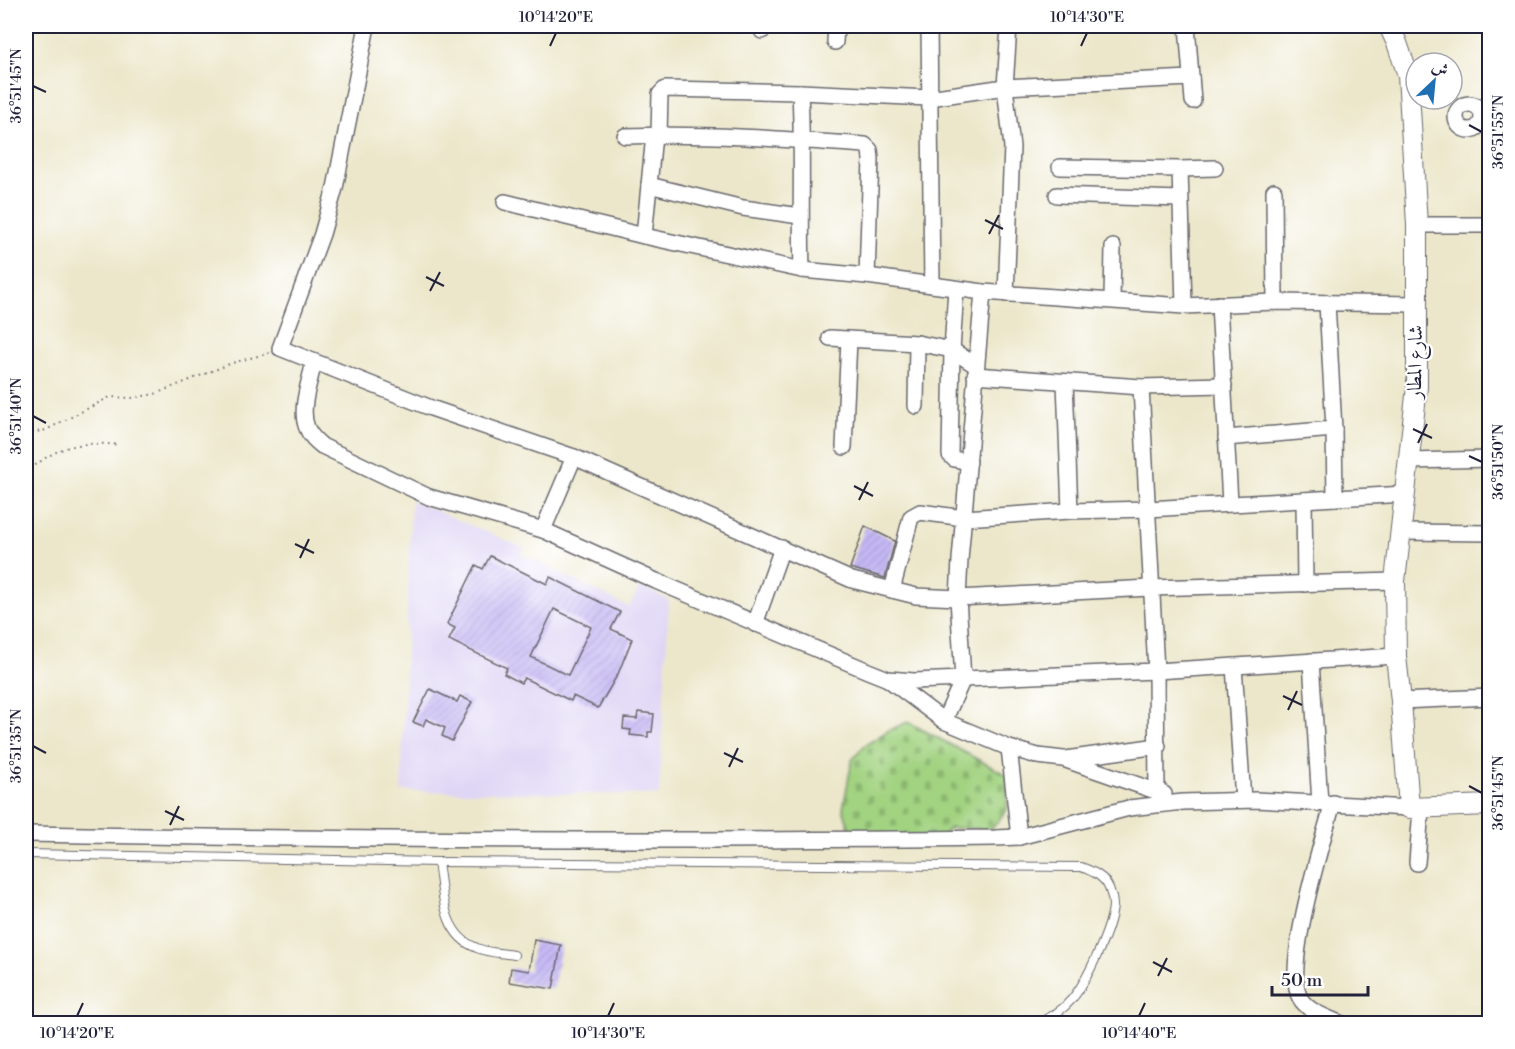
<svg xmlns="http://www.w3.org/2000/svg" width="1515" height="1049" font-family="'Libre Bodoni',Amiri,serif">
<defs>
<pattern id="cemetery-stones" width="16" height="16" patternUnits="userSpaceOnUse" patternTransform="scale(1.5)"><rect width="16" height="16" fill="#a2d381"/><path d="M2 7V4a2 2 0 0 1 4 0v3zM10 15v-3a2 2 0 0 1 4 0v3z" fill="#8bb570"/></pattern>
<pattern id="building-hatch" width="6" height="6" patternUnits="userSpaceOnUse" patternTransform="scale(1.5)"><rect width="6" height="6" fill="#c5b8f5"/><path d="M-1 1l2-2M0 6l6-6M5 7l2-2" fill="none" stroke="#a99ed3"/></pattern>
</defs>
<rect width="100%" height="100%" fill="#fff"/>
<filter id="ink" filterUnits="userSpaceOnUse"><feTurbulence type="fractalNoise" baseFrequency=".0167" numOctaves="2"/><feDisplacementMap in="SourceGraphic" scale="12" xChannelSelector="R" yChannelSelector="G"/><feConvolveMatrix kernelMatrix="1 2 1 2 8 2 1 2 1" color-interpolation-filters="sRGB"/></filter>
<filter id="wash" filterUnits="userSpaceOnUse"><feTurbulence type="fractalNoise" baseFrequency=".008" numOctaves="4" result="noise"/><feDisplacementMap in="SourceGraphic" scale="24" xChannelSelector="R" yChannelSelector="G"/><feGaussianBlur stdDeviation="1.35" result="paint"/><feColorMatrix in="noise" values="0 0 0 0 0 0 0 0 0 0 0 0 0 0 0 0 0 1.4 0 .05"/><feComposite in="paint" operator="in"/></filter>
<g filter="url(#wash)">
<rect width="100%" height="100%" fill="#ece7ca"/>
<path fill="#dfd5f5" d="M411 500 524 548 521 554 629 607 640 586 669 600 659 795 401 791Z"/>
<path fill="url(#cemetery-stones)" stroke="#627a5e" stroke-width="1.5" d="M908 722 1007 775V809L992 829 950 828 942 836H852L843 809 852 760 864 746 889 730Z"/>
<g id="blocks">
<g fill="url(#building-hatch)" fill-rule="evenodd">
<path d="M865 526 895 541 885 578 850 568Z"/>
<path d="M490 556 547 584 550 577 620 612 611 629 632 639 618 674 598 708 573 696 571 701 524 678 521 683 504 674 507 668 449 640 455 628 447 624 476 565 483 569ZM554 609 591 627 568 675 531 657Z"/>
<path d="M430 689 457 702 460 696 472 702 452 741 442 736 445 728 426 719 423 726 413 722Z"/>
<path d="M638 712 654 714 652 732H648V737L630 735 631 730 623 729 624 718 637 719Z"/>
<path d="M534 940 561 945 553 989 509 982 511 968 529 971Z"/>
</g>
</g>
</g>
<g filter="url(#ink)">
<use href="#blocks" fill-opacity="0" stroke="#69676d" stroke-width="1.5"/>
<g fill="none" stroke-linecap="round" stroke-linejoin="round">
<g stroke="#69676d" stroke-width="10">
<g id="service">
<path d="M26 854 438 862 1081 867C1092 871 1104 876 1109 888 1111 893 1113 901 1113 906 1111 929 1087 981 1072 999 1062 1011 1049 1019 1034 1024"/>
<path d="M438 862C443 893 442 935 477 948 488 953 502 953 514 955"/>
</g>
</g>
<g stroke="#69676d" stroke-width="18">
<g id="minor">
<path d="M367 26 335 188 322 234 280 348 431 408 574 457 852 580 916 596 958 598 1150 588 1395 581"/>
<path d="M929 26 932 285"/>
<path d="M1187 26 1193 101"/>
<path d="M762 31V26"/>
<path d="M835 42 836 26"/>
<path d="M800 92C803 151 800 210 802 270"/>
<circle cx="1469" cy="117" r="13"/>
<path d="M659 135 660 94 665 89 800 92 929 98 1005 87 1191 78"/>
<path d="M625 136C704 133 785 139 865 145L870 150 871 159 867 276"/>
<path d="M1060 167 1180 169 1215 168"/>
<path d="M1180 169 1184 306"/>
<path d="M649 185 743 208 800 216"/>
<path d="M1274 191 1275 302"/>
<path d="M1057 195 1180 199"/>
<path d="M505 202 644 236 802 270 867 276 983 292 1184 306 1275 302 1416 304"/>
<path d="M1417 225H1490"/>
<path d="M644 236 654 135"/>
<path d="M956 289 952 350 950 455 954 459 969 462"/>
<path d="M1006 294 1012 147 1005 87 1009 26"/>
<path d="M1112 300 1113 247"/>
<path d="M1327 303 1334 429 1335 498"/>
<path d="M1219 304 1230 503"/>
<path d="M830 338 917 343 952 350 975 365"/>
<path d="M314 362C310 381 299 409 307 428 310 436 316 441 322 446L429 497 543 530 656 581 868 671 888 679 914 681 1156 671 1396 656"/>
<path d="M975 375 1141 387 1224 385"/>
<path d="M1065 382 1070 511"/>
<path d="M1141 387 1156 671 1157 792"/>
<path d="M916 406 917 343"/>
<path d="M1226 438 1334 429"/>
<path d="M844 447 849 340"/>
<path d="M1410 461 1490 459"/>
<path d="M1304 500 1305 584"/>
<path d="M543 530 574 457"/>
<path d="M1401 532 1490 533"/>
<path d="M892 590 911 517 920 512 964 518 1070 511 1148 509 1405 494"/>
<path d="M755 624 782 548"/>
<path d="M1311 661 1320 803"/>
<path d="M1234 666 1243 800"/>
<path d="M888 679 944 721 1009 748 1038 756 1063 759 1164 794"/>
<path d="M1401 701 1490 697"/>
<path d="M944 721 963 679 958 598 960 560 983 292"/>
<path d="M1009 748 1019 837"/>
<path d="M1066 759 1158 746"/>
<path d="M1333 803C1323 839 1283 967 1300 998 1308 1012 1328 1018 1342 1024"/>
<path d="M26 834C349 840 672 842 995 838L1019 837 1129 808 1183 802 1256 800 1409 808"/>
<path d="M1417 863 1421 808"/>
</g>
</g>
<g stroke="#69676d" stroke-width="22">
<path id="tertiary" d="M1389 26 1397 43 1408 75 1417 225V387L1395 581 1396 656 1401 701 1409 808 1490 805"/>
</g>
<g stroke="#69676d" stroke-width="2" stroke-dasharray="1.5 4.5" stroke-linecap="butt">
<path d="M26 434 46 430 110 397 131 398 155 394 232 363 269 353"/>
<path d="M26 473C58 445 78 441 120 445"/>
</g>
<use href="#service" stroke="#fff" stroke-width="8"/>
<use href="#minor" stroke="#fff" stroke-width="15"/>
<use href="#tertiary" stroke="#fff" stroke-width="20"/>
</g>
</g>
<path fill="none" stroke="#22223b" stroke-width="2" d="M550 46 556 33M1081 46 1087 33M33 86 46 92M1469 125 1482 132M985 220 1003 229M989 234 999 215M426 277 444 286M430 291 440 272M33 416 46 423M1413 429 1432 438M1418 443 1427 424M1469 456 1482 462M854 486 873 496M859 500 868 482M295 544 314 553M300 558 309 539M1283 696 1302 705M1288 710 1297 691M33 746 46 753M724 753 743 762M729 767 738 748M1469 786 1482 793M165 811 184 820M170 825 179 806M1153 962 1172 972M1158 976 1167 958M77 1016 83 1003M608 1016 614 1003M1139 1016 1145 1003"/>
<g text-anchor="middle" dominant-baseline="central" stroke-width="4.5" stroke-linejoin="round" paint-order="stroke">
<g font-size="20" fill="#22223b" stroke="#fff">
<text transform="translate(1416 362) rotate(-89)">شارع المطار</text>
</g>
</g>
<rect width="1515" height="1049" fill="none" stroke="#fff" stroke-width="66"/>
<g transform="translate(1434 81) rotate(26)"><circle r="28" fill="#ffffff" stroke="#a7a7b1" stroke-width="1.5"/>
<path d="M0-4.5L10 22L0 15L-10 22Z" fill="#1f6fb2"/>
<text y="-9" font-size="16" font-weight="bold" text-anchor="middle" fill="#22223b">ش</text>
</g>
<path d="M1272 986v9h96v-9" fill="none" stroke="#22223b" stroke-width="3"/>
<text x="1281" y="986" font-size="18" fill="#22223b" stroke="#ffffff" stroke-width="4.5" paint-order="stroke">50 m</text>
<rect x="33" y="33" width="1449" height="983" fill="none" stroke="#22223b" stroke-width="2"/>
<g font-size="15" text-anchor="middle" fill="#22223b">
<text x="556" y="22">10°14'20"E</text>
<text x="1087" y="22">10°14'30"E</text>
<text transform="translate(16 86) rotate(-90)" y="5">36°51'45"N</text>
<text transform="translate(1498 132) rotate(-90)" y="5">36°51'55"N</text>
<text transform="translate(16 416) rotate(-90)" y="5">36°51'40"N</text>
<text transform="translate(1498 462) rotate(-90)" y="5">36°51'50"N</text>
<text transform="translate(16 746) rotate(-90)" y="5">36°51'35"N</text>
<text transform="translate(1498 793) rotate(-90)" y="5">36°51'45"N</text>
<text x="77" y="1038">10°14'20"E</text>
<text x="608" y="1038">10°14'30"E</text>
<text x="1139" y="1038">10°14'40"E</text>
</g>
</svg>
